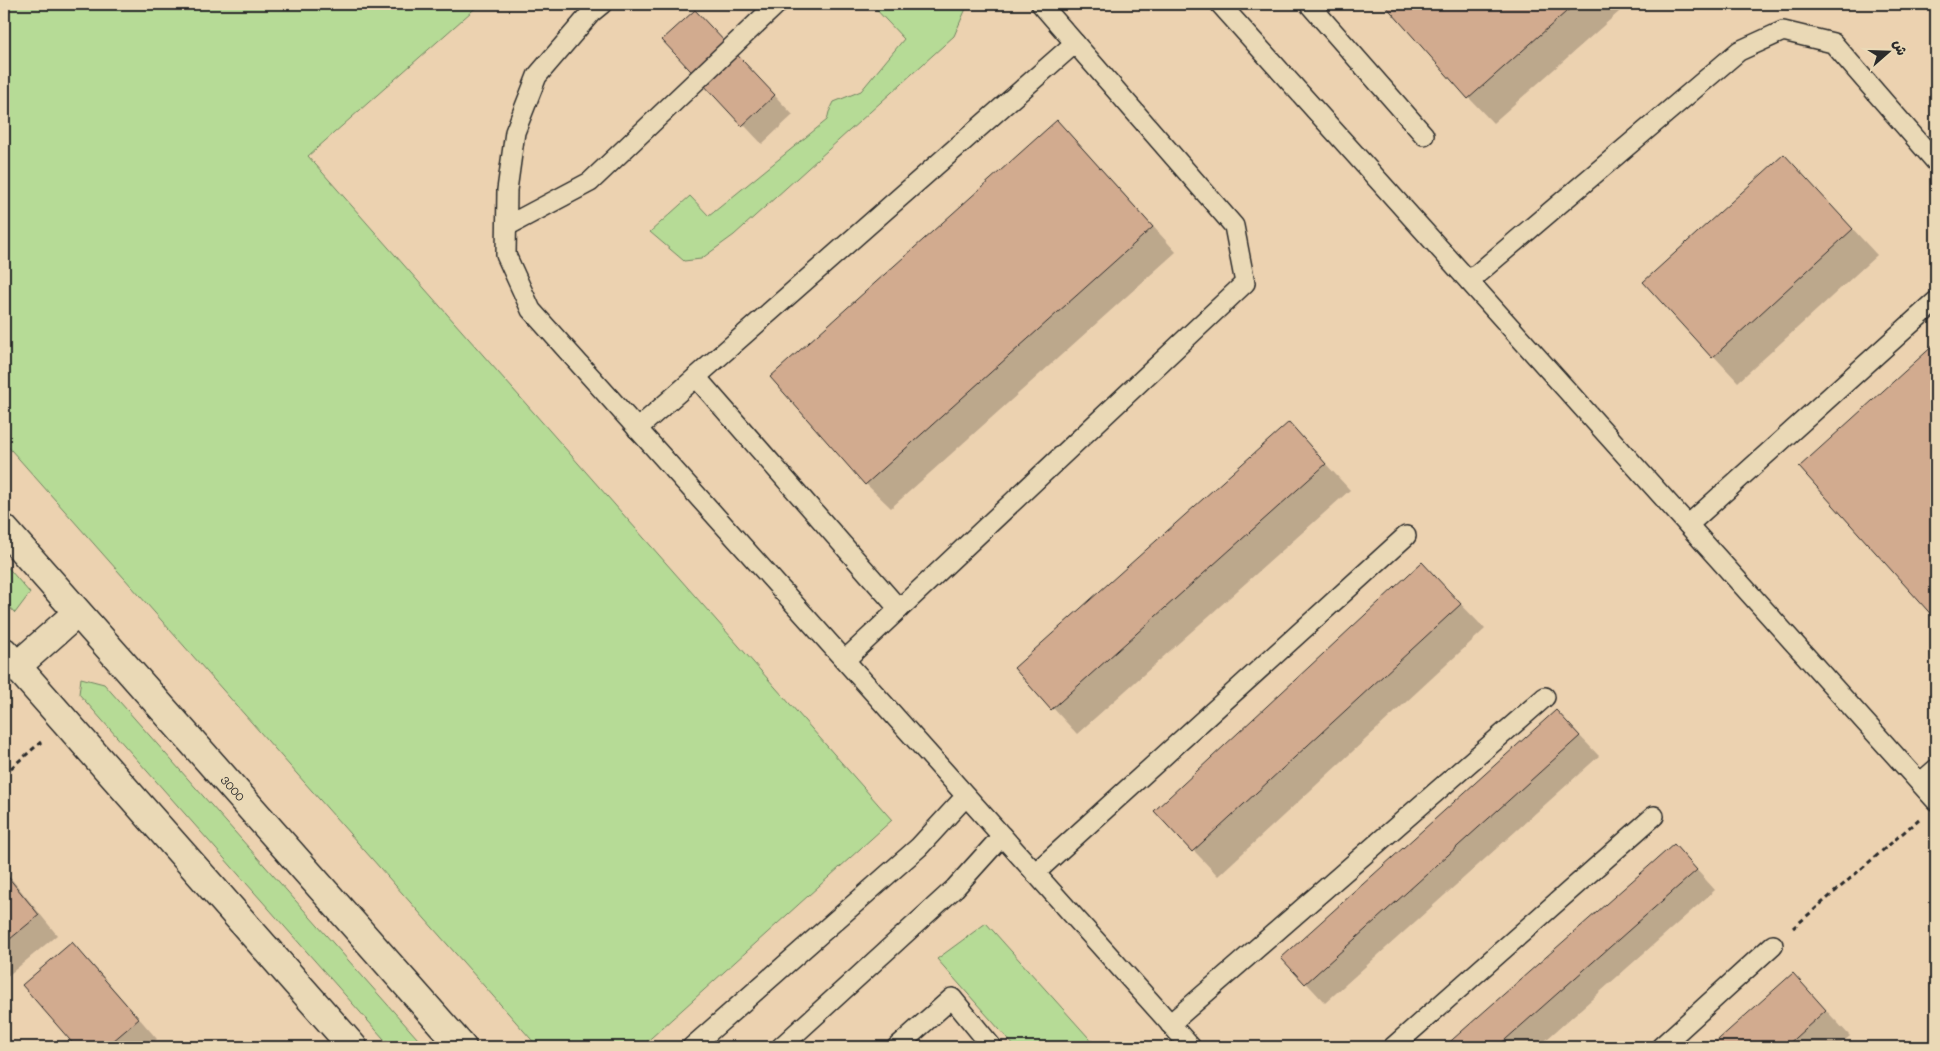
<svg xmlns="http://www.w3.org/2000/svg" width="1940" height="1051" font-family="Mali,'Playpen Sans Arabic',sans-serif">
<rect width="100%" height="100%" fill="#ecd2b0"/>
<filter id="ink" filterUnits="userSpaceOnUse"><feTurbulence type="fractalNoise" baseFrequency=".02" numOctaves="2"/><feDisplacementMap in="SourceGraphic" scale="10" xChannelSelector="R" yChannelSelector="G"/><feConvolveMatrix kernelMatrix="1 2 1 2 8 2 1 2 1" color-interpolation-filters="sRGB"/></filter>
<g filter="url(#ink)">
<g fill="#b6db96" stroke="#708360">
<path d="M4 4H480L308 156 892 820 641 1047H538L4 442Z"/>
<path d="M871 4H968L954 36 734 235 701 259 684 261 650 232 690 196 709 216 827 120 829 112 834 102 861 91 904 39Z"/>
<path d="M4 563 30 593 15 613 4 601Z"/>
<path d="M81 678 104 684 425 1047H391L79 694Z"/>
<path d="M986 923 1097 1047H1015L937 959Z"/>
</g>
<g fill="#0003">
<path d="M1386 4H1628L1493 123 1469 98Z"/>
<path d="M695 11 793 115 762 144 664 40Z"/>
<path d="M1057 121 1081 146 1176 252 891 508 866 484Z"/>
<path d="M1784 155 1877 255 1738 382 1645 282Z"/>
<path d="M1936 345V618L1801 467Z"/>
<path d="M1289 424 1350 490 1077 734 1016 668Z"/>
<path d="M1422 564 1485 629 1218 876 1156 811Z"/>
<path d="M1556 711 1599 756 1325 1003 1283 958Z"/>
<path d="M1674 845 1715 890 1538 1047H1446Z"/>
<path d="M4 870 57 935 4 979Z"/>
<path d="M72 944 91 963 157 1039 147 1047H78L24 985Z"/>
<path d="M1793 975 1850 1036 1837 1047H1712Z"/>
</g>
<g fill="#d2ab8f" stroke="#2b2b2b">
<path d="M1384 4H1575L1468 99Z"/>
<path d="M695 10 775 95 742 126 662 40Z"/>
<path d="M1057 120 1153 227 865 485 770 377Z"/>
<path d="M1784 154 1853 229 1712 358 1643 282Z"/>
<path d="M1936 343V620L1799 467Z"/>
<path d="M1289 422 1326 464 1051 710 1014 668Z"/>
<path d="M1422 562 1461 604 1192 852 1154 811Z"/>
<path d="M1556 710 1580 736 1305 984 1281 958Z"/>
<path d="M1674 844 1697 870 1497 1047H1444Z"/>
<path d="M4 872 39 915 4 944Z"/>
<path d="M72 942 139 1019 106 1047H76L22 985Z"/>
<path d="M1793 973 1826 1010 1785 1047H1710Z"/>
</g>
<g fill="none" stroke-linecap="round" stroke-linejoin="round">
<g stroke="#2b2b2b" stroke-width="22">
<g id="lane">
<path d="M602 4 591 13 537 76 515 132 507 190 506 255 531 310 1191 1047"/>
<path d="M1220 4 1936 801"/>
<path d="M1309 4 1424 135"/>
<path d="M507 226 590 182 777 4"/>
<path d="M1469 281 1739 51 1783 31 1833 43 1936 162"/>
<path d="M696 377 899 609"/>
<path d="M637 429 1075 43"/>
<path d="M1688 525 1936 301"/>
<path d="M845 660 1245 283 1234 226 1041 4"/>
<path d="M1920 783 1936 769"/>
<path d="M1035 873 1406 536"/>
<path d="M1170 1024 1545 697"/>
<path d="M692 1047 919 847 966 796"/>
<path d="M781 1047 955 888 1002 836"/>
<path d="M897 1047 952 998 992 1047"/>
<path d="M1393 1047 1654 816"/>
<path d="M1661 1047 1773 945"/>
</g>
</g>
<g stroke="#2b2b2b" stroke-width="31">
<path id="street" d="M16 667 77 613"/>
</g>
<g stroke="#2b2b2b" stroke-width="31">
<g id="secondary">
<path d="M4 529 462 1047"/>
<path d="M4 652 353 1047"/>
</g>
</g>
<g stroke="#2b2b2b" stroke-width="3" stroke-dasharray="5 4" stroke-linecap="butt">
<path d="M4 774 41 742"/>
<path d="M1793 928 1919 819"/>
</g>
<use href="#lane" stroke="#ead9b6" stroke-width="19"/>
<use href="#street" stroke="#ead9b6" stroke-width="28"/>
<use href="#secondary" stroke="#ead9b6" stroke-width="28"/>
</g>
</g>
<g text-anchor="middle" dominant-baseline="central" stroke-width="4" stroke-linejoin="round" paint-order="stroke">
<g font-size="12" fill="#2b2b2b" stroke="#ead9b6">
<text transform="translate(233 788) rotate(48)">3000</text>
</g>
</g>
<rect width="1940" height="1051" fill="none" stroke="#ead9b6" stroke-width="20"/>
<rect x="10" y="10" width="1920" height="1031" fill="none" stroke="#2b2b2b" stroke-width="2" filter="url(#ink)"/>
<g transform="translate(1888 52) rotate(70)" stroke="#ead9b6" stroke-width="4" paint-order="stroke">
<path d="M0-4L9 19L0 12L-9 19Z" fill="#2b2b2b"/>
<text y="-8" font-size="14" font-weight="bold" text-anchor="middle" fill="#2b2b2b">ش</text>
</g>
</svg>
